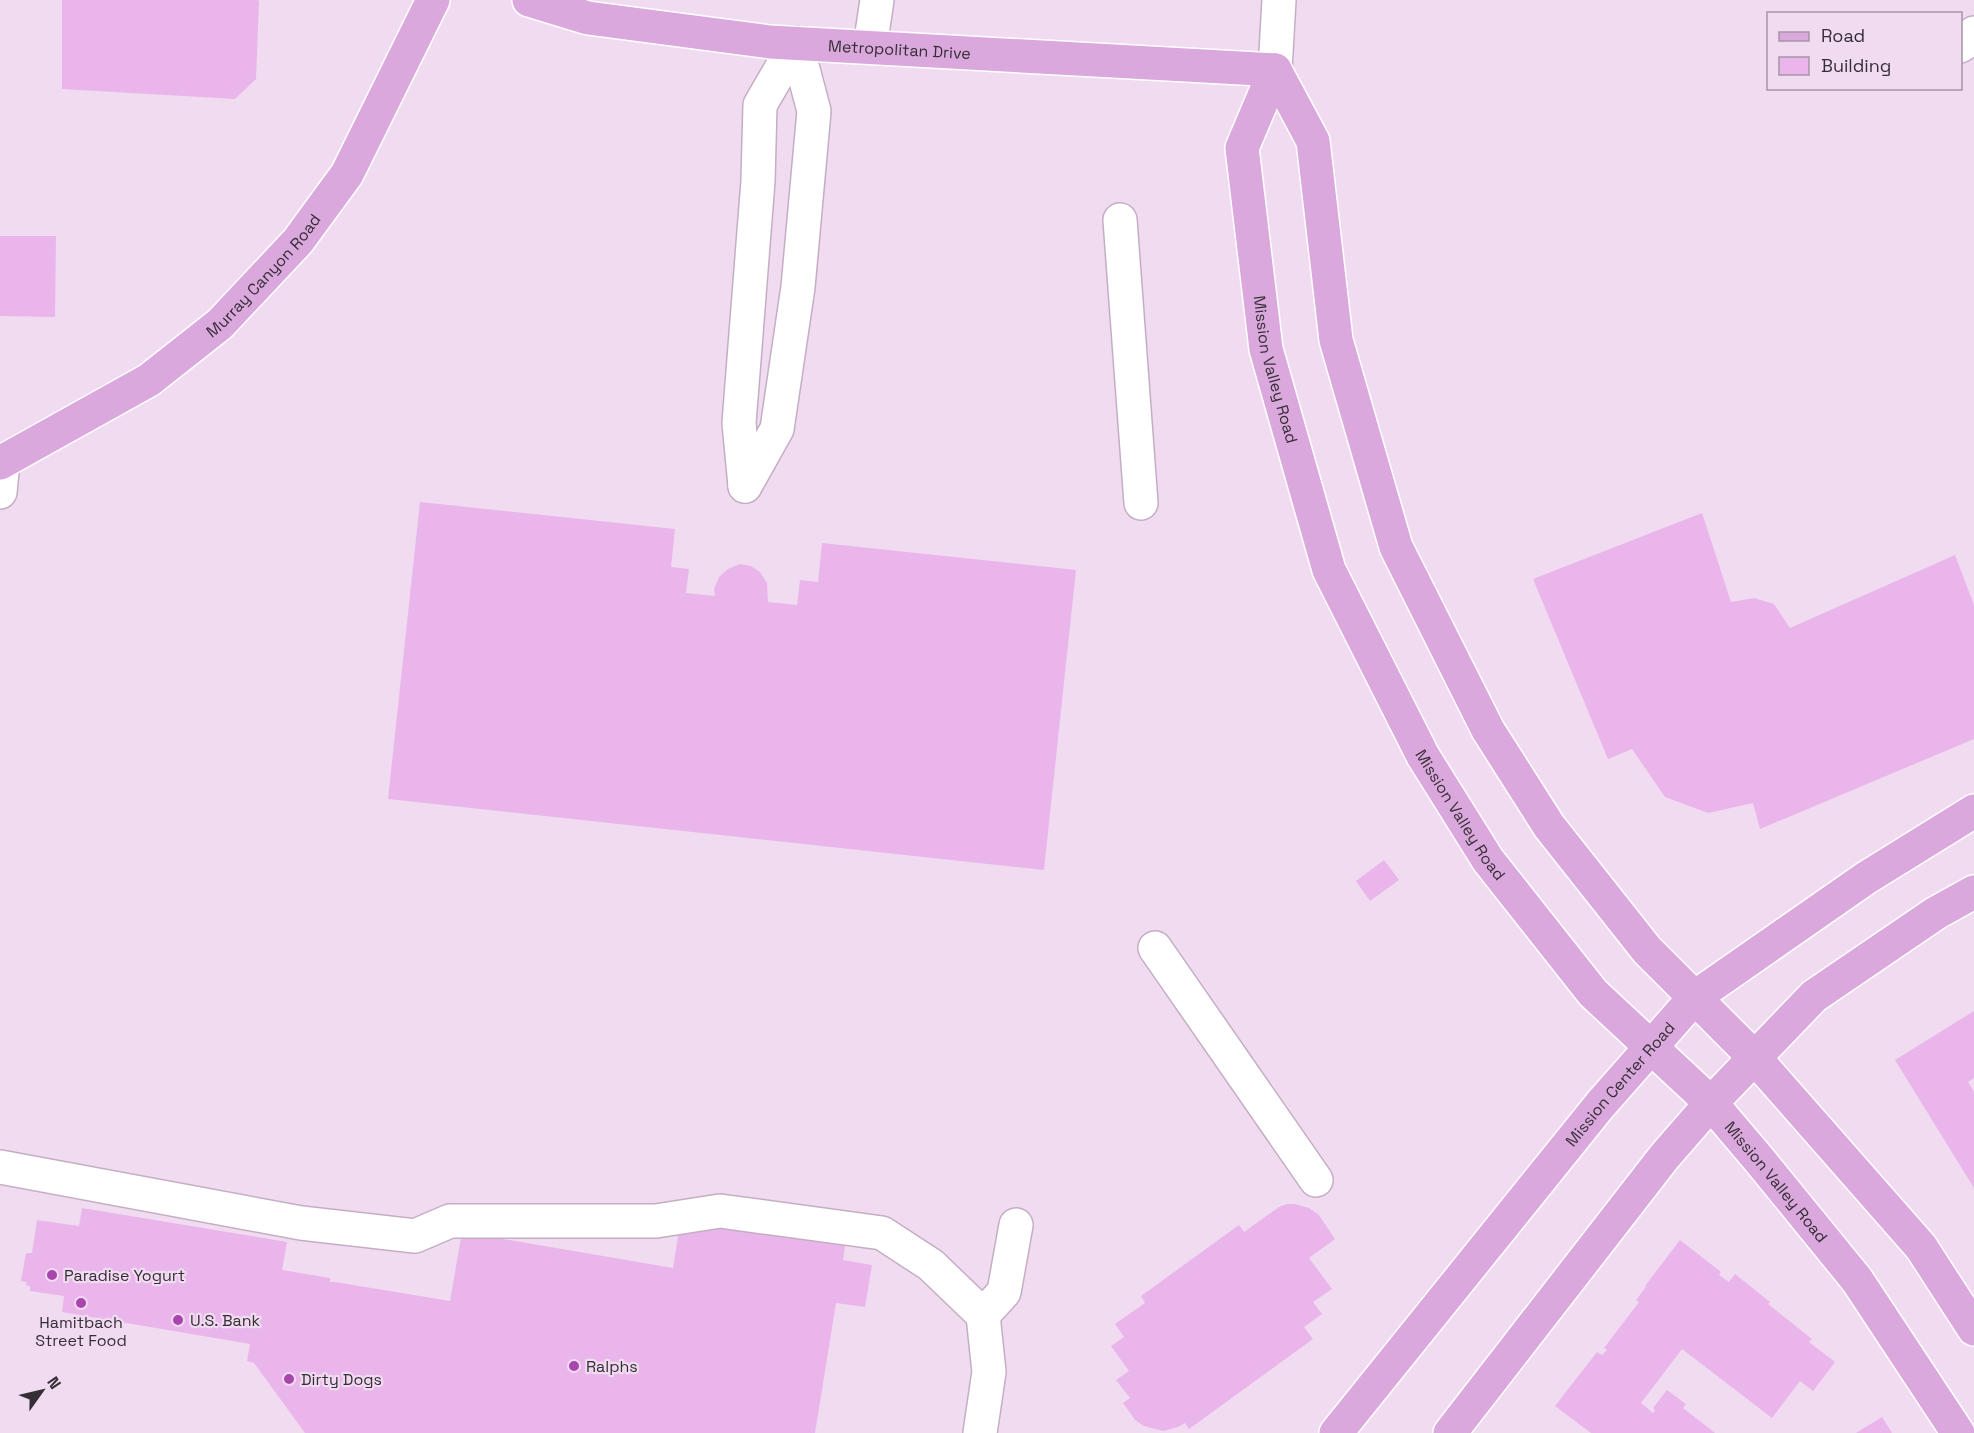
<svg xmlns="http://www.w3.org/2000/svg" width="1974" height="1433" font-family="'Space Grotesk',sans-serif">
<rect width="100%" height="100%" fill="#f1dbf1"/>
<g fill="#eab5eb">
<path d="M62 0H257L259 1 256 79 235 99 62 89Z"/>
<path d="M0 236H56L55 317 0 316Z"/>
<path d="M420 502 675 529 671 567 689 569 686 593 715 596 714 589 719 577 728 569 740 564 751 566 760 572 767 583 768 602 797 605 800 580 818 582 822 543 1076 570 1044 870 388 799Z"/>
<path d="M1702 513 1731 602 1754 598 1774 604 1790 628 1955 555 1974 605V739L1760 829 1753 803 1708 813 1665 797 1632 749 1608 759 1533 579Z"/>
<path d="M1384 860 1399 880 1370 901 1356 881Z"/>
<path d="M1974 1011V1078L1968 1082 1974 1092V1188L1895 1060Z"/>
<path d="M1287 1204H1294L1309 1208 1319 1215 1335 1239 1309 1258 1332 1289 1313 1302 1322 1314 1304 1327 1313 1339 1189 1429 1185 1423 1178 1427 1163 1431 1144 1426 1135 1420 1123 1403 1130 1398 1116 1380 1129 1371 1111 1346 1124 1337 1115 1324 1145 1303 1141 1296 1239 1225 1244 1232 1279 1207Z"/>
<path d="M82 1208 287 1242 282 1270 330 1278V1282H335L450 1301 462 1232 673 1268 681 1218 845 1246 843 1260 872 1265 865 1307 836 1303 815 1433H305L254 1363 247 1361 250 1344 62 1312 64 1296 30 1291V1286L26 1285 27 1282 21 1281 26 1253H32L37 1220 79 1226Z"/>
<path d="M1680 1240 1721 1272 1719 1275 1729 1282 1735 1274 1770 1302 1768 1304 1812 1339 1809 1342 1835 1362 1813 1391 1800 1381 1772 1418 1682 1349 1641 1403 1653 1413 1655 1410 1653 1408 1667 1390 1686 1404 1683 1408 1715 1433H1591L1555 1406 1597 1352 1602 1355 1607 1350 1604 1348 1639 1302 1636 1300 1646 1287 1645 1286Z"/>
<path d="M1882 1417 1892 1433H1856Z"/>
</g>
<g fill="none" stroke-linecap="round" stroke-linejoin="round">
<g stroke="#c4aec4" stroke-width="36">
<g id="minor">
<path d="M1960 46 1968 41 1974 33"/>
<path d="M870 47 877 0"/>
<path d="M1275 70 1279 0"/>
<path d="M1120 220 1141 503"/>
<path d="M745 486 777 429 798 287 814 111 796 43"/>
<path d="M745 486 739 423 758 181 760 105 796 43"/>
<path d="M0 492 3 462"/>
<path d="M1155 948 1316 1180"/>
<path d="M0 1167 301 1223 415 1236 450 1221H656L720 1211 882 1233 931 1265 983 1315 989 1372 980 1433"/>
<path d="M983 1315 1004 1292 1016 1225"/>
</g>
</g>
<g stroke="#fff" stroke-width="36">
<g id="major">
<path id="s1" d="M529 0 588 18 770 42 1275 70"/>
<path id="s2" d="M1275 70 1242 148 1266 349 1329 570 1423 756 1488 860 1593 993 1711 1103 1761 1162 1857 1280 1958 1433"/>
<path d="M1275 70 1313 141 1336 340 1396 547 1488 730 1549 826 1647 950 1755 1058 1921 1247 1974 1329"/>
<path id="s3" d="M0 463 149 380 220 324 298 241 347 174 433 0"/>
<path id="s4" d="M1336 1433 1600 1105 1695 997 1866 878 1974 811"/>
<path d="M1450 1433 1664 1157 1711 1103 1814 996 1936 913 1974 892"/>
</g>
</g>
<use href="#minor" stroke="#fff" stroke-width="33"/>
<use href="#major" stroke="#daa8dc" stroke-width="33"/>
</g>
<g fill="#a846ad" stroke="#f1dbf1" stroke-width="2">
<circle cx="52" cy="1275" r="6"/>
<circle cx="81" cy="1303" r="6"/>
<circle cx="178" cy="1320" r="6"/>
<circle cx="574" cy="1366" r="6"/>
<circle cx="289" cy="1379" r="6"/>
</g>
<g text-anchor="middle" dominant-baseline="central" stroke-width="4.5" stroke-linejoin="round" paint-order="stroke">
<g font-size="16" fill="#362e36" stroke="#f1dbf1">
<text stroke="none"><textPath href="#s1" startOffset="375">Metropolitan Drive</textPath></text>
<text stroke="none"><textPath href="#s3" startOffset="326">Murray Canyon Road</textPath></text>
<text stroke="none"><textPath href="#s2" startOffset="309">Mission Valley Road</textPath></text>
<text stroke="none"><textPath href="#s2" startOffset="795">Mission Valley Road</textPath></text>
<text stroke="none"><textPath href="#s4" startOffset="450">Mission Center Road</textPath></text>
<text stroke="none"><textPath href="#s2" startOffset="1281">Mission Valley Road</textPath></text>
</g>
<g font-size="16" fill="#362e36" stroke="#f1dbf1" text-anchor="start">
<text x="64" y="1275">Paradise Yogurt</text>
<text x="190" y="1320">U.S. Bank</text>
<text x="81" y="1322" text-anchor="middle">Hamitbach<tspan x="81" dy="18">Street Food</tspan></text>
<text x="586" y="1366">Ralphs</text>
<text x="301" y="1379">Dirty Dogs</text>
</g>
</g>
<rect x="1767" y="12" width="195" height="78" fill="#f1dbf1" stroke="#a696a6" stroke-width="1.5"/>
<rect x="1779" y="32" width="30" height="9" fill="#daa8dc" stroke="#a696a6" stroke-width="1.5"/>
<text x="1821" y="42" font-size="18" fill="#362e36">Road</text>
<rect x="1779" y="57" width="30" height="18" fill="#eab5eb" stroke="#a696a6" stroke-width="1.5"/>
<text x="1821" y="72" font-size="18" fill="#362e36">Building</text>
<g transform="translate(42 1391) rotate(56)" stroke="#f1dbf1" stroke-width="4.5" paint-order="stroke">
<path d="M0-4.5L10 22L0 15L-10 22Z" fill="#362e36"/>
<text y="-9" font-size="16" font-weight="bold" text-anchor="middle" fill="#362e36">N</text>
</g>
</svg>
